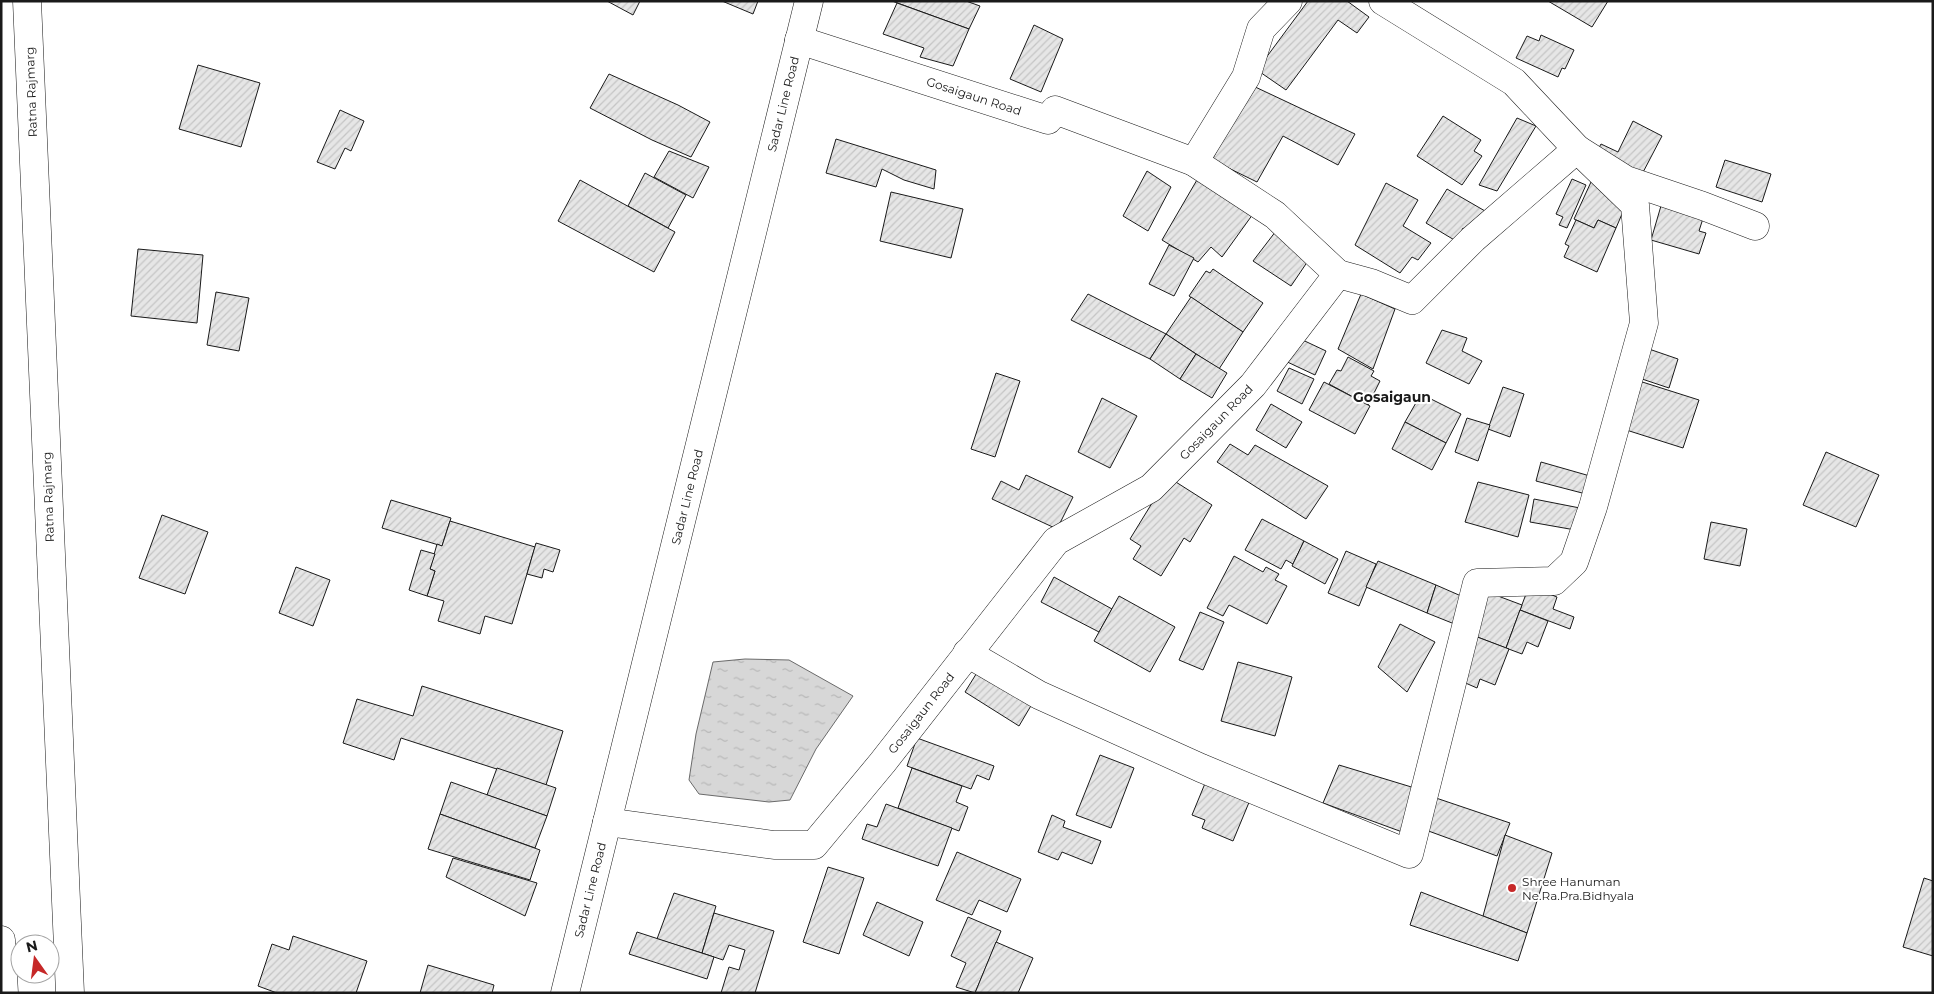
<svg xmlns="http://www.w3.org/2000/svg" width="1934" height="994" font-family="Montserrat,sans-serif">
<defs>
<pattern id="water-ripples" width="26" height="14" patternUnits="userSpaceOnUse" patternTransform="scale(1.25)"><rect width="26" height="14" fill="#d7d7d7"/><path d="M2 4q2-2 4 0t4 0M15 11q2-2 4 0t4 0" fill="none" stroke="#b8b8b8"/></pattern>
<pattern id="building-hatch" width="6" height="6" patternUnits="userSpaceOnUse" patternTransform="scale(1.25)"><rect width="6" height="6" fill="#e6e6e6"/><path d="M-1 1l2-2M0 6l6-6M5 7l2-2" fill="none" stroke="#c5c5c5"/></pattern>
</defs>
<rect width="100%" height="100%" fill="#fff"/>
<path fill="url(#water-ripples)" stroke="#6a6a6a" d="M745 659 789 660 853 696 816 749 790 800 769 802 699 794 689 780 696 734 713 662Z"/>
<g fill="url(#building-hatch)" stroke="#1a1a1a">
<path d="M607 1H640L633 15Z"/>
<path d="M722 1H758L753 14Z"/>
<path d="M892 1H966L980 6 969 29Z"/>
<path d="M1308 1H1347L1369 17 1357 33 1338 20 1286 90 1257 70Z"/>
<path d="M1548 1H1608L1592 27Z"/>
<path d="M897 3 969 29 953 66 920 57 924 48 883 34Z"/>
<path d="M1034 25 1063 39 1041 92 1010 79Z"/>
<path d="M1541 35 1574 50 1565 69 1562 68 1558 77 1516 58 1527 36 1539 41Z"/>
<path d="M198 65 260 83 241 147 179 129Z"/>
<path d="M609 74 678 105 710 122 691 157 652 140 590 108Z"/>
<path d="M1251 85 1355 134 1338 165 1283 136 1257 182 1212 160Z"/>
<path d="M340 110 364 121 351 151 345 148 335 169 317 162Z"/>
<path d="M1443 116 1481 140 1474 151 1482 156 1462 185 1417 156Z"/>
<path d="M1517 118 1536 126 1497 191 1479 185Z"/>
<path d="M1633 121 1662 136 1640 178 1595 155 1601 144 1618 152Z"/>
<path d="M836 139 936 170 934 189 904 180 882 169 876 187 826 173Z"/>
<path d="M669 151 709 167 693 198 654 177Z"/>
<path d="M1725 160 1771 174 1762 202 1716 187Z"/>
<path d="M1147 171 1171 187 1148 231 1123 216Z"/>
<path d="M645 173 686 195 668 228 628 206Z"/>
<path d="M1201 173 1253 214 1222 257 1211 247 1198 262 1162 240Z"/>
<path d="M1572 179 1586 185 1567 228 1559 225 1563 217 1556 214Z"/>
<path d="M580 180 675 232 654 272 558 221Z"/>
<path d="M1591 182 1620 195 1625 207 1616 228 1598 220 1594 228 1574 219Z"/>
<path d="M1386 183 1418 200 1403 226 1431 243 1418 260 1412 257 1400 273 1355 245Z"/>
<path d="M1447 189 1485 211 1472 234 1463 228 1456 241 1426 223Z"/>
<path d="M891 192 963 209 951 258 880 241Z"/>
<path d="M1663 199 1705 212 1699 231 1706 233 1699 254 1651 240Z"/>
<path d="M1576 220 1594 228 1598 220 1616 228 1597 272 1564 257 1569 246 1565 244Z"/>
<path d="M1276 231 1312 255 1291 286 1253 261Z"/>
<path d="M1169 245 1194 258 1174 296 1149 284Z"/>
<path d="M138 249 203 255 197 323 131 316Z"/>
<path d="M1213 269 1263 303 1243 332 1189 296 1206 271 1210 273Z"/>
<path d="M216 292 249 298 239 351 207 345Z"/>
<path d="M1088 294 1166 334 1150 359 1071 320Z"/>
<path d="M1361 294 1395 309 1373 369 1338 349Z"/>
<path d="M1191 297 1243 332 1219 369 1166 334Z"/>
<path d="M1442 330 1467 338 1462 351 1482 361 1469 384 1426 363Z"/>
<path d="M1166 334 1196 354 1180 379 1150 359Z"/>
<path d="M1292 335 1326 351 1315 375 1281 359Z"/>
<path d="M1646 348 1678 359 1669 388 1636 377Z"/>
<path d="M1196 354 1227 373 1212 398 1180 379Z"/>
<path d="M1348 357 1374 371 1371 376 1380 381 1368 405 1329 384 1337 370 1341 371Z"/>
<path d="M1289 368 1314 379 1302 404 1277 391Z"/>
<path d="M996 373 1020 381 995 457 971 449Z"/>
<path d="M1636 380 1699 400 1683 448 1620 428Z"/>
<path d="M1324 382 1370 406 1355 434 1309 410Z"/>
<path d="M1503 387 1524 394 1510 437 1488 429Z"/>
<path d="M1421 394 1461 414 1446 443 1405 422Z"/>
<path d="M1102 398 1137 416 1110 468 1078 452Z"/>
<path d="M1271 404 1302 422 1286 448 1256 430Z"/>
<path d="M1467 418 1490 425 1478 461 1455 452Z"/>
<path d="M1405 422 1446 443 1432 470 1392 449Z"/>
<path d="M1230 444 1248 455 1255 445 1328 486 1306 519 1217 462Z"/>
<path d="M1826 452 1879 475 1856 527 1803 505Z"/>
<path d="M1541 462 1590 476 1586 494 1536 481Z"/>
<path d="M1026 475 1073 497 1057 529 992 499 1001 481 1019 490Z"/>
<path d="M1168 477 1212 505 1190 542 1184 538 1161 576 1133 559 1141 546 1130 539Z"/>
<path d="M1478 482 1529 495 1518 537 1465 522Z"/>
<path d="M1534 499 1585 509 1581 531 1530 522Z"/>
<path d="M391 500 451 518 442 546 382 528Z"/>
<path d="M162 515 208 532 185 594 139 578Z"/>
<path d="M1262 519 1304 541 1293 564 1286 560 1281 569 1245 550Z"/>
<path d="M450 521 535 547 512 624 485 616 480 634 438 621 444 601 427 596 435 571 430 569 437 544 442 546Z"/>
<path d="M1711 522 1747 529 1740 566 1704 559Z"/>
<path d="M1304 541 1338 559 1325 584 1292 566Z"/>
<path d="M536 543 560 550 553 572 544 569 542 578 527 574Z"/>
<path d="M421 550 435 554 430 569 435 571 427 596 409 590Z"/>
<path d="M1346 551 1376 564 1359 606 1328 593Z"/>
<path d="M1234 556 1263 572 1266 567 1279 574 1275 580 1287 586 1267 624 1229 605 1223 616 1207 608Z"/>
<path d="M1378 561 1436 585 1427 613 1366 587Z"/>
<path d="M296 567 330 580 313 626 279 613Z"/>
<path d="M1054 577 1112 609 1099 632 1041 602Z"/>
<path d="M1436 585 1468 599 1457 625 1427 613Z"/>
<path d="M1529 586 1557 597 1553 609 1574 617 1570 629 1520 610Z"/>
<path d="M1482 590 1522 605 1506 648 1472 635Z"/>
<path d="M1119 596 1175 627 1150 672 1094 641Z"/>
<path d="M1520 610 1548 621 1538 647 1527 642 1522 654 1506 648Z"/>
<path d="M1200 612 1224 622 1203 670 1179 660Z"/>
<path d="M1400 624 1435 642 1407 692 1378 667Z"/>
<path d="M1472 635 1509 649 1495 685 1480 679 1477 688 1454 678Z"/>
<path d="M1238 662 1292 677 1275 736 1221 721Z"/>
<path d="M978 671 1032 704 1019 726 965 692Z"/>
<path d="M422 686 563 731 546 785 401 738 394 760 343 743 357 699 413 716Z"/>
<path d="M917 738 994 766 989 780 977 775 971 789 907 766Z"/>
<path d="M1100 755 1134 768 1111 828 1076 815Z"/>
<path d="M1339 765 1418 789 1405 833 1323 803Z"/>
<path d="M497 768 556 788 547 816 487 795Z"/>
<path d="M912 768 962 786 956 802 968 807 959 831 898 808Z"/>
<path d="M1206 781 1250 800 1233 841 1202 828 1205 820 1192 815Z"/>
<path d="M451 782 547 816 535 848 440 814Z"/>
<path d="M1436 798 1510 823 1497 856 1423 829Z"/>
<path d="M886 804 952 828 938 866 862 839 867 824 877 827Z"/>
<path d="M440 814 540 850 530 880 428 849Z"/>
<path d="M1052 815 1065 821 1063 827 1101 841 1092 864 1062 852 1058 860 1038 852Z"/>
<path d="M1505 835 1552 853 1527 933 1483 916Z"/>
<path d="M957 852 1021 879 1007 912 979 900 972 915 936 900Z"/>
<path d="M453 858 537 883 525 916 446 877Z"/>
<path d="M828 867 864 878 839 954 803 942Z"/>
<path d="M1924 878 1933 881V956L1903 947Z"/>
<path d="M1421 892 1527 933 1518 961 1410 925Z"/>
<path d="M674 893 716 906 702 953 657 939Z"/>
<path d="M877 902 923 922 909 956 863 935Z"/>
<path d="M714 913 774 931 755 993H721L729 967 739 970 745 950 729 945 723 960 702 953Z"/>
<path d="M968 917 1001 931 975 993 956 987 966 963 951 956Z"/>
<path d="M637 932 714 957 707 979 629 954Z"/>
<path d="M293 936 367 961 356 993H277L258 986 272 944 289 950Z"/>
<path d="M996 942 1033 958 1018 993H975Z"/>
<path d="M428 965 494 985 492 993H420Z"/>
</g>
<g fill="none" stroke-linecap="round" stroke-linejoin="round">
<g stroke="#1a1a1a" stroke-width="29">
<g id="minor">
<path d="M1194 162 1246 77 1261 29 1288 1"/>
<path d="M1338 274 1371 283 1412 300 1473 239 1577 149 1626 180 1703 206 1755 226"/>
<path d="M967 653 1039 695 1201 768 1409 854 1477 583 1554 581 1574 562 1593 507 1644 323 1635 205 1577 149 1514 82 1383 1"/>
<path d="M607 822 774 845H814L883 762 1056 541 1151 488 1253 385 1338 274 1275 215 1194 162 1055 110 1048 120 799 40"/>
</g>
</g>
<g stroke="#1a1a1a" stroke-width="29">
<path id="major" d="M565 993 809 1"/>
</g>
<g stroke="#1a1a1a" stroke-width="29">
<g id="highway">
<path d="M27 1 70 993"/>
<path d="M1 940 4 993"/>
</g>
</g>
<use href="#minor" stroke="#fff" stroke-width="28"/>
<use href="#major" stroke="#fff" stroke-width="28"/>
<use href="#highway" stroke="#fff" stroke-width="28"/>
</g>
<circle fill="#c62828" stroke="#fff" stroke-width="2" cx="1512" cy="888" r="5"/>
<g text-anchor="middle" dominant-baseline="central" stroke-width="4" stroke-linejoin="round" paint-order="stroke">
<g font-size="12" fill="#1a1a1a" stroke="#fff">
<text transform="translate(31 92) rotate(-92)">Ratna Rajmarg</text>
<text transform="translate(974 96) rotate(18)">Gosaigaun Road</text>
<text transform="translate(783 104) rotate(-76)">Sadar Line Road</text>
<text transform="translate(1216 422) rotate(-46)">Gosaigaun Road</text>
<text transform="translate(48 497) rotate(-92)">Ratna Rajmarg</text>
<text transform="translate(687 497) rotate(-76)">Sadar Line Road</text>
<text transform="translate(921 713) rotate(-52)">Gosaigaun Road</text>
<text transform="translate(590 890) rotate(-76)">Sadar Line Road</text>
</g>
<g font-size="12" fill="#1a1a1a" stroke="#fff" text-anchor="start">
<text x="1522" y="881">Shree Hanuman<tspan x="1522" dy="14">Ne.Ra.Pra.Bidhyala</tspan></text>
</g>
<g font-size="14" font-weight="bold" fill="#1a1a1a" stroke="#fff">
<text x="1392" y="397">Gosaigaun</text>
</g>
</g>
<rect width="1934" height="994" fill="none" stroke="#1a1a1a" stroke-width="5"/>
<g transform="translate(35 959) rotate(346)"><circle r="24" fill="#ffffff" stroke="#a3a3a3"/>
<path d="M0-4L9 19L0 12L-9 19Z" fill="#c62828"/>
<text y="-8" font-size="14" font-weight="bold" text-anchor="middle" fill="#1a1a1a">N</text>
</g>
</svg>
